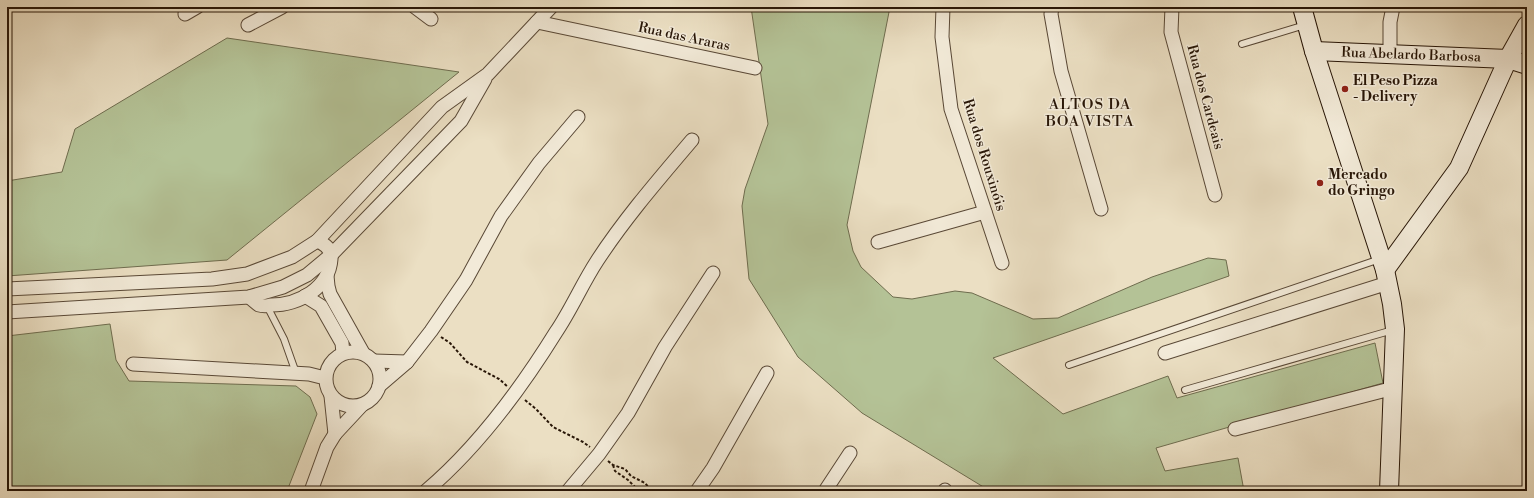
<svg xmlns="http://www.w3.org/2000/svg" width="1534" height="498" font-family="'Libre Bodoni',serif">
<rect width="100%" height="100%" fill="#ebdfc3"/>
<filter id="stains"><feTurbulence type="fractalNoise" baseFrequency=".005" numOctaves="4"/><feColorMatrix values="0 0 0 0 .2 0 0 0 0 .09 0 0 0 0 .02 0 0 0 .5 -.17"/></filter>
<radialGradient id="worn" r=".72"><stop offset=".6" stop-color="#630" stop-opacity="0"/><stop offset="1" stop-color="#630" stop-opacity=".3"/></radialGradient>
<g fill="#b4c296" stroke="#6e6c4e">
<path d="M751 7H890L847 225 853 251 861 267 893 297 912 299 955 291 972 293 1033 319 1058 318 1152 277 1208 258 1226 260 1229 276 993 358 1063 414 1168 376 1177 398 1375 343 1383 383 1156 448 1165 471 1238 458 1244 491H990L862 413 798 357 749 279 742 206 745 189 768 124Z"/>
<path d="M227 38 459 72 227 260 7 276V181L62 172 75 129Z"/>
<path d="M110 324 116 360 129 381 296 386 310 397 317 414 287 491H7V336Z"/>
</g>
<g fill="none" stroke-linecap="round" stroke-linejoin="round">
<g stroke="#594836" stroke-width="8">
<g id="lane">
<path d="M1242 44 1305 25"/>
<path d="M267 306 284 339 296 373"/>
<path d="M1069 365 1380 259"/>
<path d="M1185 390 1393 330"/>
</g>
</g>
<g stroke="#594836" stroke-width="15">
<g id="street">
<path d="M415 7 431 19"/>
<path d="M943 7 942 37 951 109 1002 263"/>
<path d="M1052 7 1051 14 1061 71 1101 209"/>
<path d="M1172 7 1171 32 1215 195"/>
<path d="M185 14 197 7"/>
<path d="M537 22 755 68"/>
<path d="M248 25 282 7"/>
<path d="M1390 54V22L1393 7"/>
<path d="M878 242 985 212"/>
<path d="M327 276 328 286 330 294 363 353"/>
<path d="M7 289 212 279 247 274 292 257 317 241 442 107 488 74 551 7"/>
<path d="M305 296 321 306 342 343 343 353"/>
<path d="M249 297C252 299 256 303 259 305 262 306 268 306 271 305 299 305 329 288 331 259 332 249 325 244 317 241"/>
<path d="M7 312 249 297 283 287 307 275 331 255 461 121 485 79"/>
<circle cx="353" cy="379" r="27"/>
<path d="M1165 353 1388 283"/>
<path d="M374 361 407 362 379 386"/>
<path d="M407 362 431 331 466 280 501 216 539 163 578 117"/>
<path d="M133 364 309 374 325 378"/>
<path d="M331 396 335 434 362 405"/>
<path d="M1235 429 1394 388"/>
<path d="M311 491 327 447 335 434"/>
<path d="M426 491C478 447 520 390 556 332 571 310 582 284 597 261 625 218 659 179 692 140"/>
<path d="M568 491 599 454 628 413 665 347 713 273"/>
<path d="M697 491 713 468 767 373"/>
<path d="M825 491 850 453"/>
<path d="M945 491V490"/>
</g>
</g>
<g stroke="#281607" stroke-width="20">
<g id="secondary">
<path d="M1302 7 1314 51 1385 270 1392 304 1395 329 1389 491"/>
<path d="M1314 51 1508 59 1527 65"/>
<path d="M1385 270 1459 168 1508 59 1527 25"/>
</g>
</g>
<g stroke="#281607" stroke-width="2" stroke-dasharray="3 2" stroke-linecap="butt">
<path d="M441 337 450 343 467 362 499 379 507 386"/>
<path d="M525 400 536 409 553 427 583 442 590 447"/>
<path d="M608 461 613 465 625 469 631 476 645 483 652 491"/>
<path d="M613 465 615 471 628 480 639 491"/>
</g>
<use href="#lane" stroke="#f2ead8" stroke-width="6"/>
<use href="#street" stroke="#f2ead8" stroke-width="13"/>
<use href="#secondary" stroke="#f2ead8" stroke-width="18"/>
</g>
<g fill="#8f2418" stroke="#f2ead8" stroke-width="1.5">
<circle cx="1345" cy="89" r="4"/>
<circle cx="1320" cy="183" r="4"/>
</g>
<g text-anchor="middle" dominant-baseline="central" stroke-width="3" stroke-linejoin="round" paint-order="stroke">
<g font-size="14" fill="#281607" stroke="#f2ead8">
<text transform="translate(684 37) rotate(12)">Rua das Araras</text>
<text transform="translate(1411 55) rotate(2)">Rua Abelardo Barbosa</text>
<text transform="translate(1205 97) rotate(75)">Rua dos Cardeais</text>
<text transform="translate(984 155) rotate(73)">Rua dos Rouxinóis</text>
</g>
<g font-size="14" font-weight="bold" fill="#281607" stroke="#f2ead8" text-anchor="start">
<text x="1353" y="81">El Peso Pizza<tspan x="1353" dy="16">- Delivery</tspan></text>
<text x="1328" y="175">Mercado<tspan x="1328" dy="16">do Gringo</tspan></text>
</g>
<g font-size="15" letter-spacing="1" fill="#281607" stroke="#f2ead8">
<text x="1090" y="104">ALTOS DA<tspan x="1090" dy="17">BOA VISTA</tspan></text>
</g>
</g>
<rect width="1534" height="498" fill="none" stroke="#ebdfc3" stroke-width="24"/>
<rect x="8" y="8" width="1518" height="482" fill="none" stroke="#281607" stroke-width="2"/>
<rect x="12" y="12" width="1510" height="474" fill="none" stroke="#281607"/>
<rect width="100%" height="100%" filter="url(#stains)"/>
<rect width="100%" height="100%" fill="url(#worn)"/>
</svg>
